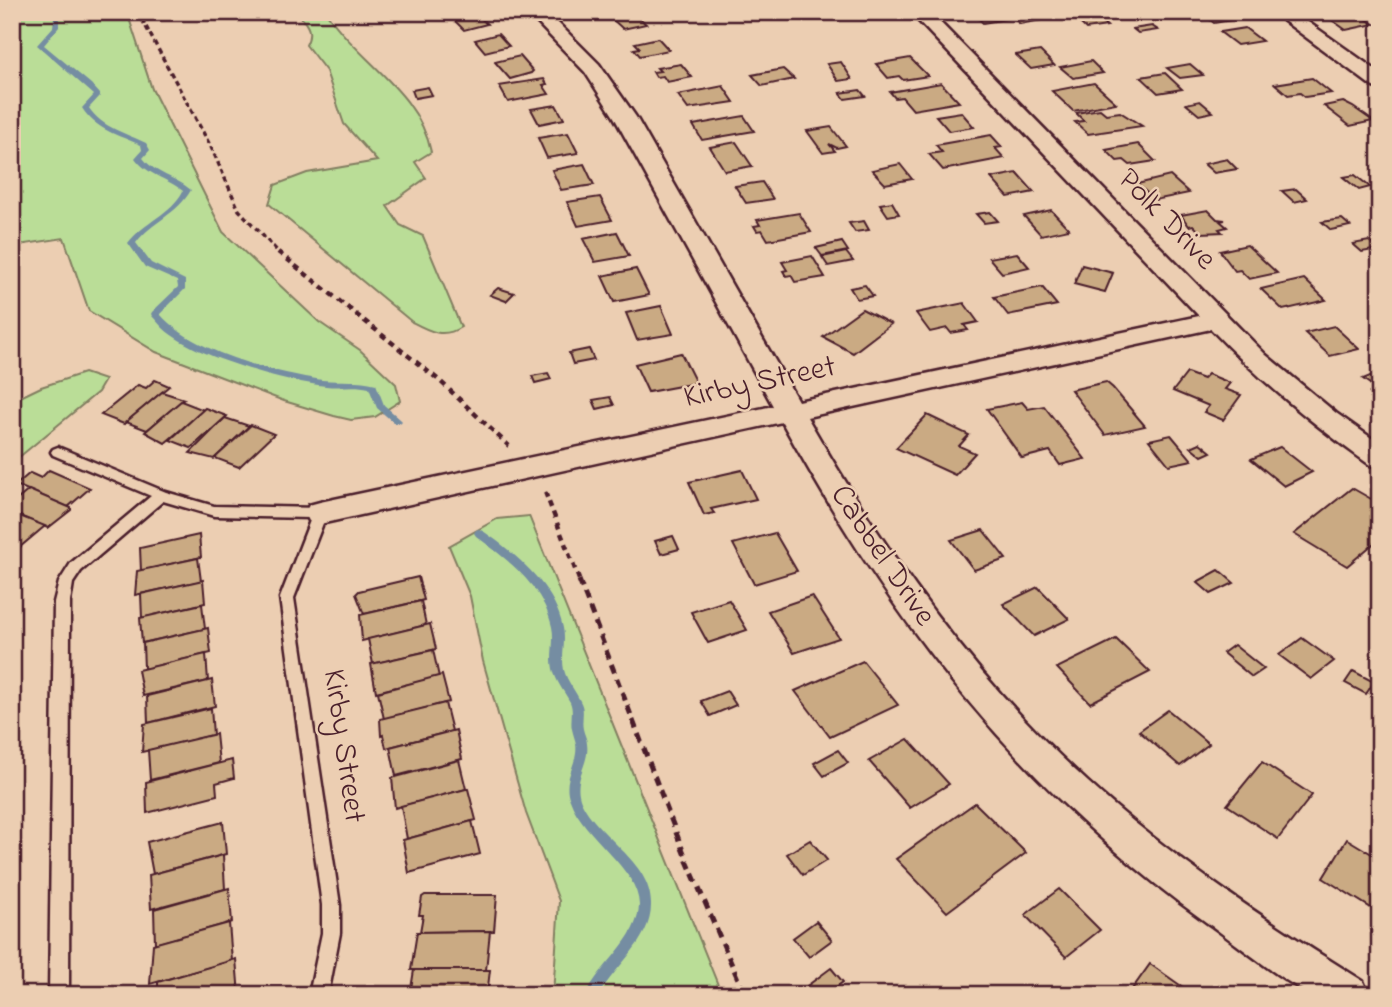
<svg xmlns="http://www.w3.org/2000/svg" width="1392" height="1007" font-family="'Indie Flower',sans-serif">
<rect width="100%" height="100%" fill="#ecceb2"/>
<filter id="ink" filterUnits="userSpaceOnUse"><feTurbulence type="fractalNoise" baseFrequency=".0143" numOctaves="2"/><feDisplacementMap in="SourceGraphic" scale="14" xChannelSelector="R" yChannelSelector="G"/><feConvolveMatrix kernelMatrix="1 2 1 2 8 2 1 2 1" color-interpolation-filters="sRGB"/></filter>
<g filter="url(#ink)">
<g fill="#badd97" stroke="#827e61" stroke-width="2">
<path d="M12 12H127L152 89 223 232 319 322 360 350 396 384 400 401 375 417 351 420 334 416 284 401 156 352 89 311 64 238 12 246Z"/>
<path d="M297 12H326C358 61 419 91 431 152L415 162 426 178 387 206 400 225 423 236 461 327C443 339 429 331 412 322L269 204 275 185 307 173 377 161 344 124 326 71 306 45C314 30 306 24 297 12Z"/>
<path d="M84 373 105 380 98 392 12 463V401L41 387Z"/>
<path d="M529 516 722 995H553L559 901 526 813 483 661 470 596 449 546 497 519Z"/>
</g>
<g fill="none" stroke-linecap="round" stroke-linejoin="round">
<g fill="#748da2" fill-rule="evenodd">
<path d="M48 12H55L59 17V27L44 45 91 84 100 94V96L89 108C102 128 126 133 146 143L150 150 143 158C155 174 176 177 191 190 177 215 152 221 136 243L151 263 185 280V289L160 314C194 353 272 372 322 380 341 382 358 379 376 384L384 405 400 419 402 421 400 423H394L377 408 369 388C355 384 340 388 326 386 283 381 194 357 163 328 159 324 156 320 152 316L151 314 152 312 178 287 177 281 145 267 128 243C144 222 171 214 183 191 167 178 147 175 135 158L142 150 141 145C118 135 96 130 82 108L94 95 37 45 53 27 54 18Z"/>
<path d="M479 529C487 533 494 539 501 544 528 566 556 592 563 628 566 642 561 656 564 670 567 682 576 691 581 703 585 711 581 720 583 729 584 734 587 739 587 744 590 765 572 778 581 801 597 837 651 861 651 904 652 941 615 965 599 995H586C599 965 639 939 639 905 639 869 583 837 570 800 561 777 579 765 576 744 575 739 573 734 572 729 570 720 574 711 570 702 564 691 556 682 553 669 550 655 555 641 552 627 544 587 507 559 476 536L474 533 476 530Z"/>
</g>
</g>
<g fill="#caaa83" stroke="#4a1f2b" stroke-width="2">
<path d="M633 12 646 24 623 29 610 17Z"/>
<path d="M972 12H999L1006 19 983 23Z"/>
<path d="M1033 12 1042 20 1020 24 1011 16Z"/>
<path d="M1098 12 1103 17 1080 20 1073 14Z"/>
<path d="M1201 12H1236L1244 18 1214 23Z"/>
<path d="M475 13 487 24 464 30 452 18Z"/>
<path d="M1356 13 1374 24 1346 30 1329 18Z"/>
<path d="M1101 21 1107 26 1086 29 1080 23Z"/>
<path d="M1152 26 1158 30 1138 33 1133 29Z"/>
<path d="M1245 28 1262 41 1237 45 1220 32Z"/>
<path d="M498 34 509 46 485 52 475 40Z"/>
<path d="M658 38 669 50 640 56 634 49 640 48 635 43Z"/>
<path d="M1040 51 1054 65 1031 69 1016 55Z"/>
<path d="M520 56 533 71 531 73 510 79 495 62Z"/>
<path d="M910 58 928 76 903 80 899 76 888 78 876 64Z"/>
<path d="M1091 61 1103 73 1073 78 1060 67Z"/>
<path d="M841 62 852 79 838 81 827 64Z"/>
<path d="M681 64 692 77 667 82 663 76 656 77 653 72 660 71 657 68Z"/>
<path d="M1190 64 1203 75 1180 78 1167 68Z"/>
<path d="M783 69 794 79 762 86 752 75Z"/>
<path d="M1165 73 1182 89 1158 93 1141 77Z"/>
<path d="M1312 78 1331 93 1305 97 1300 93 1288 95 1275 84Z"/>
<path d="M544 79 547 84 543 85 549 94 508 102 499 86Z"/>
<path d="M941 83 959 102 913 110 902 97 895 98 890 92Z"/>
<path d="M1094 83 1116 103 1073 111 1052 91Z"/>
<path d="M723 86 734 102 688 109 678 95Z"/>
<path d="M428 87 432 95 415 98 412 90Z"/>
<path d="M860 90 865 96 845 99 840 93Z"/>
<path d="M1200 101 1213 112 1199 115 1186 104Z"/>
<path d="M1343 102 1353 107 1373 121 1350 126 1324 106Z"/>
<path d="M556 105 564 119 539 124 531 109Z"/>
<path d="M1100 109 1106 114 1120 112 1142 126 1088 134 1075 122 1084 121 1076 113Z"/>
<path d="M961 112 974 127 949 131 936 116Z"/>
<path d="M744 116 754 131 702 140 693 125Z"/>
<path d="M831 127 846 146 837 148 829 144 835 151 823 153 807 131Z"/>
<path d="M568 133 578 153 547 158 538 138Z"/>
<path d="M991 135 1002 147 995 148 1004 158 943 170 929 154 942 152 936 145Z"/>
<path d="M736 142 752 166 725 171 710 147Z"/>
<path d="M1138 144 1155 161 1130 165 1124 160 1117 161 1106 150Z"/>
<path d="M1227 159 1237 169 1214 173 1204 164Z"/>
<path d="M584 164 594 185 561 190 552 170Z"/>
<path d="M900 164 912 179 885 184 872 170Z"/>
<path d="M1017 173 1034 192 1008 197 991 178Z"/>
<path d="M1355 175 1370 187 1359 190 1343 177Z"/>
<path d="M1170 176 1189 193 1155 200 1137 184Z"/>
<path d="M762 182 773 199 746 203 735 186Z"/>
<path d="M1296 189 1307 199 1294 202 1282 191Z"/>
<path d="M600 197 612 220 578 226 567 202Z"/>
<path d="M892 202 899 214 888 216 880 204Z"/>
<path d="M1051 210 1069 229 1041 235 1024 216Z"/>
<path d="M1208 210 1217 219 1225 220 1220 221 1227 227 1219 229 1222 232 1201 233 1193 225 1189 226 1181 215Z"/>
<path d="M990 212 998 221 984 223 976 214Z"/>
<path d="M799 213 811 232 768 240 762 230 757 231 754 226 760 225 757 220Z"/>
<path d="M1342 219 1350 226 1331 230 1322 222Z"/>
<path d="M864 221 869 230 855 232 849 223Z"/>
<path d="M617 232 629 256 595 262 583 239Z"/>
<path d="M1369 241 1379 249 1362 252 1353 244Z"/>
<path d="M842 242 848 251 822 256 816 248Z"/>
<path d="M1247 245 1277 273 1249 279 1240 270 1235 271 1220 251Z"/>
<path d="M846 252 853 261 828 266 822 257Z"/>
<path d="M1017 253 1029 267 1002 273 989 258Z"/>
<path d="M812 256 825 277 795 282 791 275 786 276 783 271 787 270 782 262Z"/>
<path d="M1082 265 1113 273 1105 292 1074 284Z"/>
<path d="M636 269 649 295 614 302 602 276Z"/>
<path d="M1304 279 1326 300 1283 310 1261 289Z"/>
<path d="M865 285 873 296 857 299 850 288Z"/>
<path d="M1042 287 1057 305 1008 315 994 297Z"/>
<path d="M498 288 514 293 506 301 490 295Z"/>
<path d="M964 303 978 322 964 325 968 330 951 333 947 328 930 332 916 313Z"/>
<path d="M661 306 673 334 637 340 626 313Z"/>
<path d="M862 309 891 324 853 353 823 337Z"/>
<path d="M1334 326 1359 349 1330 356 1305 333Z"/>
<path d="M589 349 594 360 573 364 569 353Z"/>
<path d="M681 353 696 383 648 392 635 364Z"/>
<path d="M1380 372V400L1370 393 1377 389 1363 379Z"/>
<path d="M548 373 551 379 535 383 532 376Z"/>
<path d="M1187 373 1203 379 1208 374 1230 383 1225 389 1241 395 1223 420 1204 412 1209 406 1173 391Z"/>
<path d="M155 380 169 386 124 424 101 415 138 385 146 388Z"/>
<path d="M1106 382 1113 388 1145 426 1105 435 1071 390Z"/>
<path d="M162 392 184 399 147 430 126 422Z"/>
<path d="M610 397 614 405 597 409 593 400Z"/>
<path d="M181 401 204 410 165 443 145 432Z"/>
<path d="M1022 402 1028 409 1044 406 1085 459 1060 465 1050 451 1022 458 987 409Z"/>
<path d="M205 408 227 416 191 448 170 440Z"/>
<path d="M927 415 969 435 959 446 975 453 955 475 896 448Z"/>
<path d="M225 418 249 426 214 459 190 453Z"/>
<path d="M251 425 274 434 239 467 215 458Z"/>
<path d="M1171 435 1192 460 1169 465 1149 440Z"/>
<path d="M1200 443 1211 452 1202 456 1191 447Z"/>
<path d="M1280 447 1312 472 1284 486 1251 459Z"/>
<path d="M49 470 90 488 68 507 16 485 30 473 41 478Z"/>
<path d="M742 470 756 499 711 509 714 513 704 515 689 482Z"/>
<path d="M1352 488 1380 504V538L1347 566 1294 534Z"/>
<path d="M29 490 71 508V510L48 528 12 513V504Z"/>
<path d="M12 513 45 526 20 547 12 543Z"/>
<path d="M983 530 1006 559 974 570 951 540Z"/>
<path d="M775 533 797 571 754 584 733 544Z"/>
<path d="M199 535 201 557 141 571 140 548Z"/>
<path d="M673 536 679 549 661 554 655 541Z"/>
<path d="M198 558 201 581 135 595 137 571Z"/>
<path d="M1219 570 1234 583 1211 594 1197 582Z"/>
<path d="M418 577 424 600 364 614 356 594 359 591Z"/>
<path d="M203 580 205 603 142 618 141 594Z"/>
<path d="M1038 587 1069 619 1034 636 1003 604Z"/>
<path d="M812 596 839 638 794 653 768 611Z"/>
<path d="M729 600 747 630 708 643 691 612Z"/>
<path d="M421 601 426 625 362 641 360 615Z"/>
<path d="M202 604 205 629 142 643 140 618Z"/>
<path d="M430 624 436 649 373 664 368 639Z"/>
<path d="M208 628 211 653 144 669 143 643Z"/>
<path d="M1302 638 1334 661 1311 679 1279 655Z"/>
<path d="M1116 639 1150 672 1090 703 1057 668Z"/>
<path d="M1234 645 1264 669 1252 677 1223 653Z"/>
<path d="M433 650 439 677 376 692 371 664Z"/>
<path d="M206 654 208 681 143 696 138 670Z"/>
<path d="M863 661 898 705 830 737 795 691Z"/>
<path d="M1353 671 1374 682 1366 694 1345 683Z"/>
<path d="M442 675 449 702 384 719 378 692Z"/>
<path d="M212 680 215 706 148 723 147 696Z"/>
<path d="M727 691 736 705 710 716 701 701Z"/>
<path d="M445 703 452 731 386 748 383 735 381 736 380 719Z"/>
<path d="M211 708 213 735 142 752 144 724Z"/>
<path d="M1168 710 1209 744 1180 766 1139 731Z"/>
<path d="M456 730 462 759 396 776 390 747Z"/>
<path d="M216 734 219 763 150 780 148 750Z"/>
<path d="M908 739 949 784 910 808 869 761Z"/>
<path d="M838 750 848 763 824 776 814 763Z"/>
<path d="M232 760 234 778 216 783 217 795 147 813 146 782Z"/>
<path d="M459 760 466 789 395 808 392 778Z"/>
<path d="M1262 762 1312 795 1278 839 1227 805Z"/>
<path d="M466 789H468L476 820 407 839 401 806Z"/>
<path d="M975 803 1026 853 947 912 896 859Z"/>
<path d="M472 821 480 854 409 873 403 840Z"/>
<path d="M223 822 226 854 153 874 147 842Z"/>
<path d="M1347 839 1380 859V904L1376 911 1323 878Z"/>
<path d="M810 840 827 860 803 875 787 854Z"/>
<path d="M223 855 225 889 151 909 149 875Z"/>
<path d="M229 888 232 922 155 944 154 909Z"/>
<path d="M1059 889 1100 930 1066 957 1025 915Z"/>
<path d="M425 895H497L494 931 420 932 423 915H419L422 897Z"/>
<path d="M816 921 832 940 809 957 793 938Z"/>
<path d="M229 923 232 961 150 984 153 944Z"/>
<path d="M490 931 486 970H411L417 932Z"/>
<path d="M236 959 239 995H158V982Z"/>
<path d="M1150 964 1194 995H1128Z"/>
<path d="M831 968 843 982 825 995H814L807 986Z"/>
<path d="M414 970H490L487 995H410Z"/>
</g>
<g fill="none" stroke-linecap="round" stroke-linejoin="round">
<g stroke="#4a1f2b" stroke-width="5">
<path id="service" d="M58 447 166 492 214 506 320 508 327 513 294 598 340 905V933L328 995H309L322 933V905L280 598 311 518 214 516 163 501 81 571 73 583 70 602 69 995H49L54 602 59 582 71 563 151 496 53 455 51 452 53 449Z"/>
</g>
<g stroke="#4a1f2b" stroke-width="5">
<g id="minor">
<path d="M527 12H547L599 64 636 117 798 401 1199 316 910 12H930L1266 355 1336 413 1380 444V468L1370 465C1312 424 1260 380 1211 329L807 417C884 551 973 678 1088 782 1172 859 1267 921 1363 981L1369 995C1353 995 1326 1000 1311 994 1281 981 1235 942 1206 922 1018 787 893 624 782 422L320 524 309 521 305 513 309 505 320 502 773 406 614 117 585 72Z"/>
<path d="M1272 12H1294L1380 73V89L1373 87Z"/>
</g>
</g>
<path stroke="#4a1f2b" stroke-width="3.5" stroke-dasharray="5 3.5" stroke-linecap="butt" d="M138 12 211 147 239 210 280 254"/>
<g stroke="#4a1f2b" stroke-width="4.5" stroke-dasharray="6 5" stroke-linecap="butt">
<path d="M278 252 440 381 509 446"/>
<path d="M545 492 580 582"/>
</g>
<path stroke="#4a1f2b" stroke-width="5" stroke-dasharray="9 6" stroke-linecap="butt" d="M579 580 687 861 745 995"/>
<use href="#service" fill="#ecceb2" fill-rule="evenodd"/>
<use href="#minor" fill="#ecceb2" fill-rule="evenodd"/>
</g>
</g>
<g text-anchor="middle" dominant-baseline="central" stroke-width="5" stroke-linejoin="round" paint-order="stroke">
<g font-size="32" fill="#4a1f2b" stroke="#ecceb2">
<text transform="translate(1166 220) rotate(46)">Polk Drive</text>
<text transform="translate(760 383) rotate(-12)">Kirby Street</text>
<text transform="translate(882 556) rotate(56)">Cabbel Drive</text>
<text transform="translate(343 746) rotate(82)">Kirby Street</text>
</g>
</g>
<rect width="1392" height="1007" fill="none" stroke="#ecceb2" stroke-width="42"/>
<rect x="21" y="21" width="1350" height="965" fill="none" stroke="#4a1f2b" stroke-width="2.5" filter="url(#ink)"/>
</svg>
